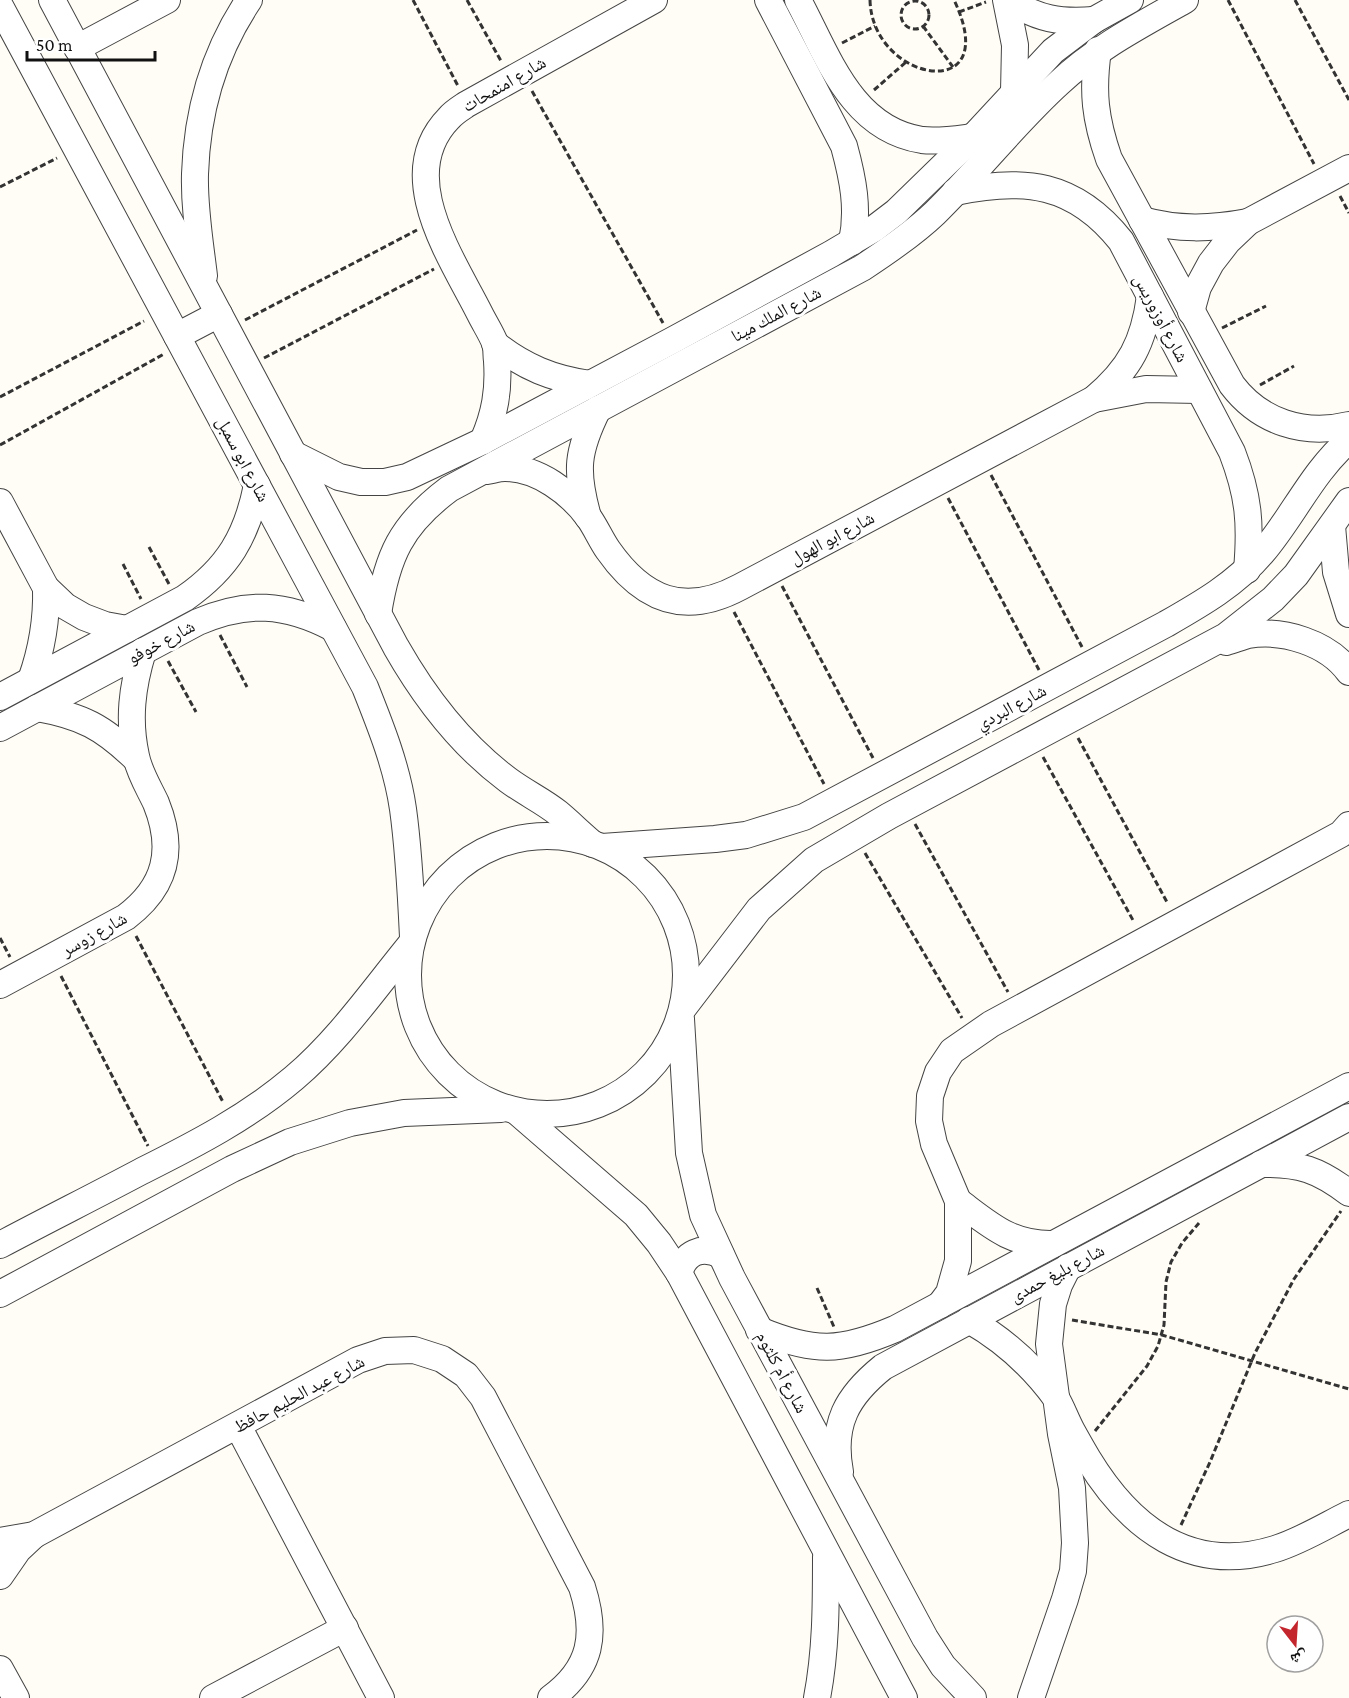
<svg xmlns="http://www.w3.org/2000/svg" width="1349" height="1698" font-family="'Crimson Pro','Noto Naskh Arabic',serif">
<rect width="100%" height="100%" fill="#fffdf5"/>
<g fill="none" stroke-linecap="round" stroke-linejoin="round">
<g stroke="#444" stroke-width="28">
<g id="minor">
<path d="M52 0 396 647C425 698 461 745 508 780 524 792 543 801 558 813 570 823 581 834 593 844"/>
<path d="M768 0 844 146C853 179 859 209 852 242"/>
<path d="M798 0C828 56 851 129 922 140 939 142 957 139 973 137"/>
<path d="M1006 0 1015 45 1014 92"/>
<path d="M1008 0C1038 19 1060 23 1094 20"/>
<path d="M0 6 365 687C381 727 397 767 403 809 409 852 411 895 413 937"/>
<path d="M77 48 167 0"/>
<path d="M1098 50C1092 92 1095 119 1109 159L1232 385C1260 422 1304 436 1349 425"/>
<path d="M955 192C1024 177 1075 183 1121 241L1232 452C1249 496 1251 524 1247 570"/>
<path d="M1142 220C1178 230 1211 229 1248 222"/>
<path d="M204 276C200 242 194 208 195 174 197 112 214 52 249 0"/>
<path d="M1191 312 1198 287 1211 263 1228 241 1248 222 1349 168"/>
<path d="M177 336 219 314"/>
<path d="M495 344C524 367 553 379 590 384"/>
<path d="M1094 399 1146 389 1199 390"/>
<path d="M483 441C495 414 499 390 497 361 496 355 497 348 495 343 491 333 485 324 480 314 452 258 393 175 449 118 454 112 461 108 467 104L654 0"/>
<path d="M293 454 339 477 361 482H385L407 477 483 441 673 340 831 254 875 228 896 212 973 137 1053 51 1094 20 1130 0"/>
<path d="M487 471C493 470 499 468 505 468 538 468 571 493 589 518 596 528 601 540 608 550 643 600 684 617 740 587L1094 399C1130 369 1144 342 1150 296"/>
<path d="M0 502 46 588 65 606 84 617 105 625 127 629"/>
<path d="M588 517C575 471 577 451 598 409"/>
<path d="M1332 526 1336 572 1349 614"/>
<path d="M378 614C387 556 401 525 449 489L862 268C888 251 913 234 935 213 978 171 1015 123 1059 83 1096 48 1141 25 1185 0"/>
<path d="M1226 642C1233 640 1241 637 1248 635 1283 629 1328 643 1349 672"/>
<path d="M31 680C42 649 47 621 46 588"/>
<path d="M0 697 185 598C228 568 247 536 257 485"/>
<path d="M37 708C82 716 103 727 136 759"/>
<path d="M0 728 198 622C247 601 285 603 333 628"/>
<circle cx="547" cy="975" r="139"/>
<path d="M602 847 715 839 746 835 804 817 1166 624C1201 604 1236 584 1262 553 1293 517 1312 472 1349 440"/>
<path d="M0 985 126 917C166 887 175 850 156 803 149 788 139 772 136 756 128 720 132 687 143 651"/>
<path d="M684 1007 759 909 814 860 889 816 1226 636 1273 599 1296 575 1349 501"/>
<path d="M681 1019 689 1153 703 1215 732 1278 925 1638 943 1666 973 1698"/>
<path d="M516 1111 636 1215 659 1243 679 1273 904 1698"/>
<path d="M1261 1164C1299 1163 1319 1170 1349 1193"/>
<path d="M958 1201C990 1225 1011 1245 1053 1244"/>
<path d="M0 1245C47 1220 95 1196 142 1171 196 1144 248 1117 294 1078 339 1040 374 989 411 944"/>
<path d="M679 1273C685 1253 701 1245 721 1255"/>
<path d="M0 1294 232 1169 290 1142 350 1123 404 1113 501 1109"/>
<path d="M940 1305 949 1293 958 1261V1201L934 1144 929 1121 930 1096 938 1072 952 1051 991 1024 1341 834 1349 825"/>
<path d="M969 1320C1004 1340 1032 1365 1056 1398 1062 1408 1066 1420 1072 1431 1077 1440 1082 1449 1088 1459 1130 1528 1191 1575 1275 1549 1301 1541 1325 1526 1349 1514"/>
<path d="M759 1330C814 1353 841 1352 895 1329L1349 1086"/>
<path d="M238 1426 381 1698"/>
<path d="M840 1472C831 1424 847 1396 883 1367L1349 1117"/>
<path d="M0 1541 34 1535 358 1360 385 1351 414 1350 442 1359 466 1375 483 1397 582 1587C597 1634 592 1668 551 1698"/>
<path d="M0 1576 18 1550 34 1535"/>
<path d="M0 1669 16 1698"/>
<path d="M213 1698 345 1628"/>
<path d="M817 1698C826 1651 826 1605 826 1557"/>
<path d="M1031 1698 1065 1599 1073 1571 1075 1543 1072 1488 1061 1434 1049 1344 1053 1304 1059 1285 1068 1267"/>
</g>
</g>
<g stroke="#333" stroke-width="3" stroke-dasharray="6 3" stroke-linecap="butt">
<path d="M413 0 458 86"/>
<path d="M467 0 501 61"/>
<path d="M870 0C872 83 1005 106 954 0"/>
<path d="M1228 0 1314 164"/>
<path d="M1295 0 1349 100"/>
<circle cx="915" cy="15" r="14"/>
<path d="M959 12 986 2"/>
<path d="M923 26 953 67"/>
<path d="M842 43 875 26"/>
<path d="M874 90 906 62"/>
<path d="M532 91 663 323"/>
<path d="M0 187 57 158"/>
<path d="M1340 196 1349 213"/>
<path d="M245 320 417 230"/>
<path d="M1222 328 1266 306"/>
<path d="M264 358 434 269"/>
<path d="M1260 385 1294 366"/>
<path d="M0 397 144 321"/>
<path d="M0 445 164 354"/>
<path d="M991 475 1082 647"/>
<path d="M948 498 1039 670"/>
<path d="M149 547 169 584"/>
<path d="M123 564 141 599"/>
<path d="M782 586 873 758"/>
<path d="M734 612 824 784"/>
<path d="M220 635 247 687"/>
<path d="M168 661 196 712"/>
<path d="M1078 738 1168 904"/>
<path d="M1043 757 1134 922"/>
<path d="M915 824 1008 992"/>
<path d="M865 853 962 1018"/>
<path d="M136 936 223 1102"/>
<path d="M0 938 10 957"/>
<path d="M61 976 148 1146"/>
<path d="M817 1288 834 1327"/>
<path d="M1072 1320 1162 1335 1349 1389"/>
<path d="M1095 1431 1147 1366 1158 1346 1164 1325 1166 1282 1171 1262 1182 1243 1199 1223"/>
<path d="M1181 1525 1210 1462 1255 1353 1294 1279 1341 1211"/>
</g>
<use href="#minor" stroke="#fff" stroke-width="26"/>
</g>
<g text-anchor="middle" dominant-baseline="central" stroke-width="6" stroke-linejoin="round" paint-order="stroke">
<g font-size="18" fill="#111" stroke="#fff">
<text transform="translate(504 84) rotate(-30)">شارع امنمحات</text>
<text transform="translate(776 314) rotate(-28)">شارع الملك مينا</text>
<text transform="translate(1161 318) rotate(62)">شارع أوزوريس</text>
<text transform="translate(243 459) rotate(62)">شارع ابو سمبل</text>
<text transform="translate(832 538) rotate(-28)">شارع ابو الهول</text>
<text transform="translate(161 642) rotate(-28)">شارع خوفو</text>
<text transform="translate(1011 707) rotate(-28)">شارع البردي</text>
<text transform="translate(94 934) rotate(-29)">شارع زوسر</text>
<text transform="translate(1057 1273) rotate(-28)">شارع بليغ حمدى</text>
<text transform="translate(782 1372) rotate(62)">شارع أم كلثوم</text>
<text transform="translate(299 1394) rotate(-28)">شارع عبد الحليم حافظ</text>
</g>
</g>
<g transform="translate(1295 1644) rotate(163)"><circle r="28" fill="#ffffff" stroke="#a0a0a0" stroke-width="1.5"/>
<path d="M0-4.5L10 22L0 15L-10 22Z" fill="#c4262e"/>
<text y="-9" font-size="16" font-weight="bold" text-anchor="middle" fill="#111111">ش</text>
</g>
<path d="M27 51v9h128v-9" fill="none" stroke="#111111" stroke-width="3"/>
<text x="36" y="51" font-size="18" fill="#111111" stroke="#ffffff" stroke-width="4.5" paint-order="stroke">50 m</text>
</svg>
